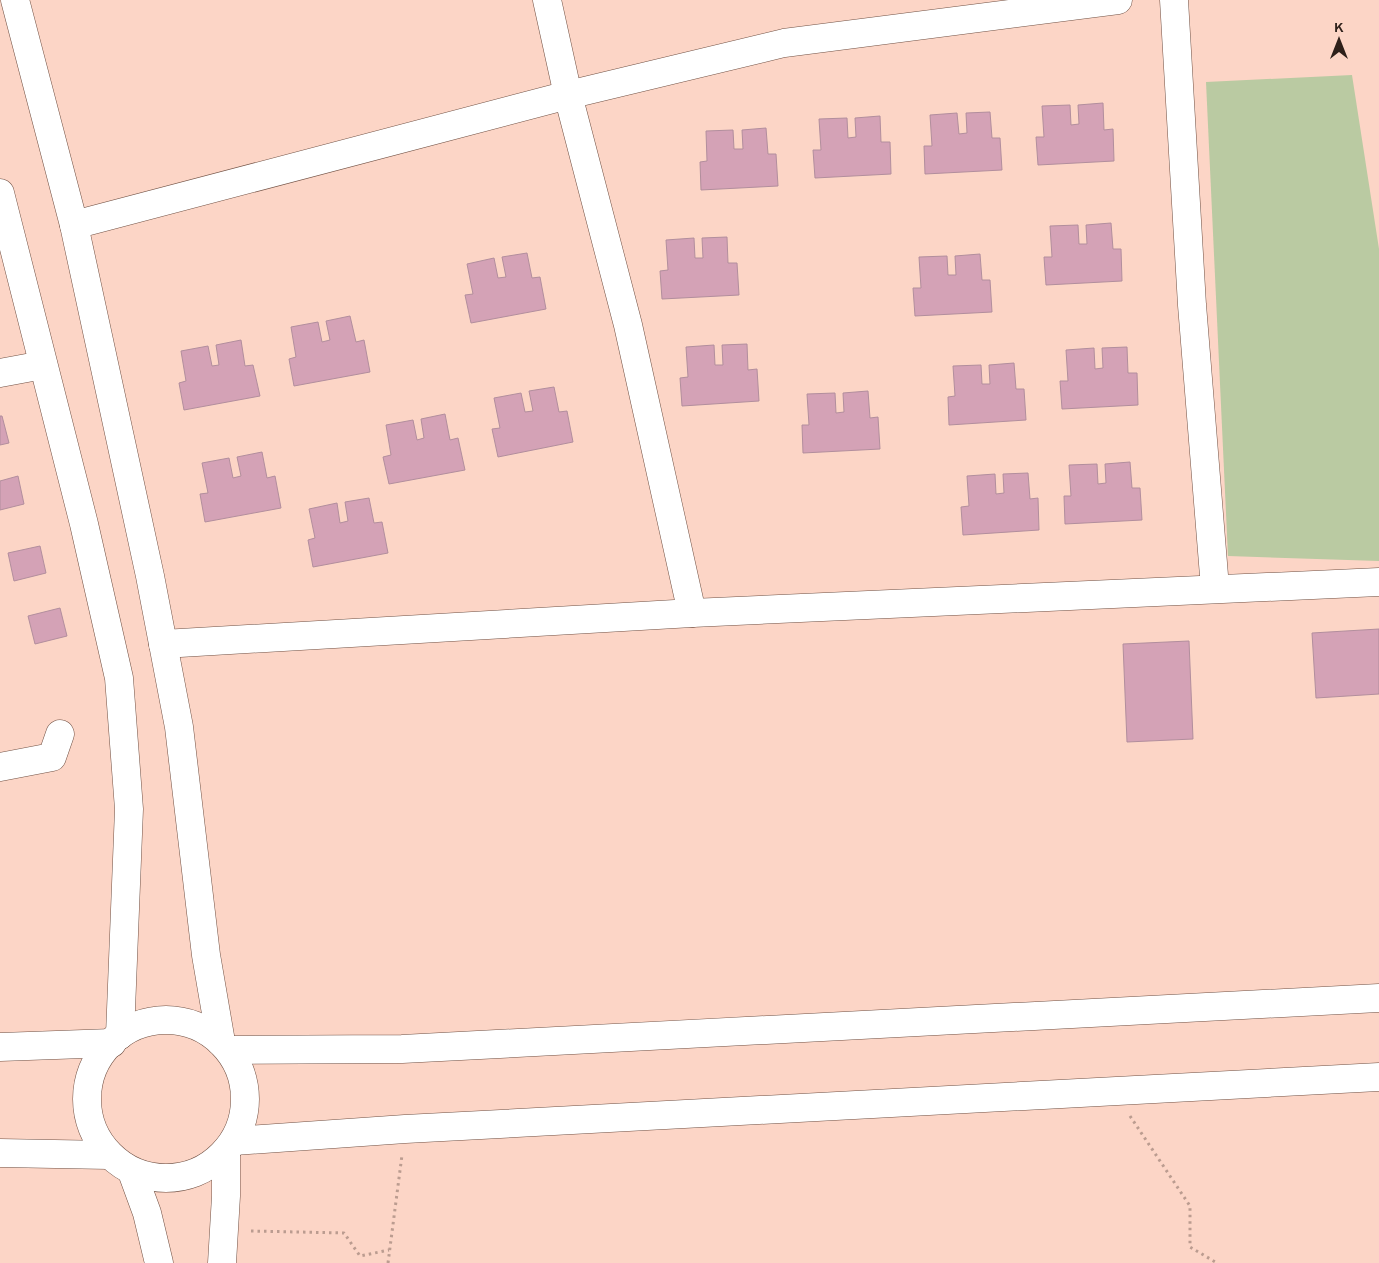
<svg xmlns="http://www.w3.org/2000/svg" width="1379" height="1263" font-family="Overpass,sans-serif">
<rect width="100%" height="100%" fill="#fcd5c6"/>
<path fill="#bacaa2" d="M1352 75 1379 249V561L1228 556 1206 82Z"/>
<g fill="#d4a2b6" stroke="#b28e9d">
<path d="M1103 103 1104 130 1113 129 1114 161 1038 165 1036 137H1044L1042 106 1070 105 1071 125 1079 124 1078 105Z"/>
<path d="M990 112 992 138H1000L1002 170 925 174 924 146H932L930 115 957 113 959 134 967 133 966 113Z"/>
<path d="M880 116 881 142H890L891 174 815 178 813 150H821L819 119 847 118 848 138 856 137 855 118Z"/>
<path d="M766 128 768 154H776L778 186 701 190 700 162 707 161 706 131 733 130 734 149H743L742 130Z"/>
<path d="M1111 223 1113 249H1121L1122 281 1046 285 1044 257H1052L1050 226 1078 225 1079 244H1087L1086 225Z"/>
<path d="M727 237 728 263H737L739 295 662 299 660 271 668 270 666 240 694 238 695 258H703L702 238Z"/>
<path d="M527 253 532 278 540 277 546 309 471 323 465 295 473 294 467 264 494 258 498 278 506 277 502 257Z"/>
<path d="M980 254 982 280H990L992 312 915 316 913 288H921L919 257 947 256 948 275H956L955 256Z"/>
<path d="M350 316 356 342 364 340 370 372 294 386 289 359 296 357 291 327 318 322 322 342 330 340 326 321Z"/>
<path d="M241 340 245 366 253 365 260 396 184 410 179 383 186 381 181 351 208 346 212 366 219 365 216 345Z"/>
<path d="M747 344 748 370 757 369 759 401 682 406 680 378 688 377 686 347 714 345 715 365H723L722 345Z"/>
<path d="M1127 347 1128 373H1137L1138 405 1062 409 1060 381H1068L1066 350 1094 348 1095 369 1103 368 1102 348Z"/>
<path d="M1014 363 1016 389H1024L1026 420 949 425 948 397 955 396 953 366 981 365 982 384H990L989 365Z"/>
<path d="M554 387 559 412 567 411 573 442 498 457 492 429 500 428 494 398 521 393 525 412 533 411 529 391Z"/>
<path d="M868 391 870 418 878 417 880 449 803 453 802 425H809L807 394 835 393 836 413 844 412 843 393Z"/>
<path d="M445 414 450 440 458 438 465 470 389 484 383 457 391 455 386 425 413 420 417 440 424 438 421 419Z"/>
<path d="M0 416H2L9 443 0 445Z"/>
<path d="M262 452 267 478 275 476 281 508 205 522 200 494 208 493 202 463 229 458 233 478 241 476 237 457Z"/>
<path d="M1130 462 1132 488H1140L1142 520 1065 524 1064 496H1071L1069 465 1097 464 1098 484 1106 483 1105 464Z"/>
<path d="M1028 473 1030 499 1038 498 1039 530 963 535 961 507 969 506 967 476 995 474 996 494 1004 493 1003 474Z"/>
<path d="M18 476 24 504 0 510V481Z"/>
<path d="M369 498 374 523 382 522 388 553 313 567 308 540 315 538 309 509 337 503 340 523 348 521 345 502Z"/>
<path d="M40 546 46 573 14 581 8 553Z"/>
<path d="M60 608 67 636 35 644 28 616Z"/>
<path d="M1379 629V694L1316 698 1312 633Z"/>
<path d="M1189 641 1193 739 1127 742 1123 644Z"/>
</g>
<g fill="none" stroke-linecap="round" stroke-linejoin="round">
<g stroke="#715144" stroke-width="29">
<g id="minor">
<path d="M547 0 568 95 628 325 692 613"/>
<path d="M1174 0 1192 305 1215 588"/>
<path d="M74 225 568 95 784 43 1118 0"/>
<path d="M0 373 43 365"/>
<path d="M163 644 692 613 1379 582"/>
<path d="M0 767 52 757 60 734"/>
</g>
</g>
<g stroke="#715144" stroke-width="29">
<g id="major">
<path d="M15 0 74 225 150 576 179 727 206 955 221 1042"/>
<path d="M0 193 84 524 119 678 129 809 120 1035"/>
<circle cx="166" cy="1099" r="79"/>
<path d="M0 1047 112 1043"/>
<path d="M229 1050 402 1049 1379 998"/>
<path d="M234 1141 405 1129 1379 1077"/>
<path d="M0 1153 109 1155"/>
<path d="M132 1172 147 1213 159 1263"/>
<path d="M222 1263 226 1196V1151"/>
</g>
</g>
<g stroke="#bb9c90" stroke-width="3" stroke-dasharray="2.5 4" stroke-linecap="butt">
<path d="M1130 1116 1190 1206V1247L1217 1263"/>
<path d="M251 1231 344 1233 360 1256 389 1250"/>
<path d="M388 1263 402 1155"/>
</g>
<use href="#minor" stroke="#fff" stroke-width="28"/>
<use href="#major" stroke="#fff" stroke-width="28"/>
</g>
<g transform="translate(1339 40)" stroke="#fcd5c6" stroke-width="4" paint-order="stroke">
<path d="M0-4L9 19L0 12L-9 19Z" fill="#2e201a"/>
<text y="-8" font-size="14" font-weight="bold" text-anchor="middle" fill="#2e201a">K</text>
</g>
</svg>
